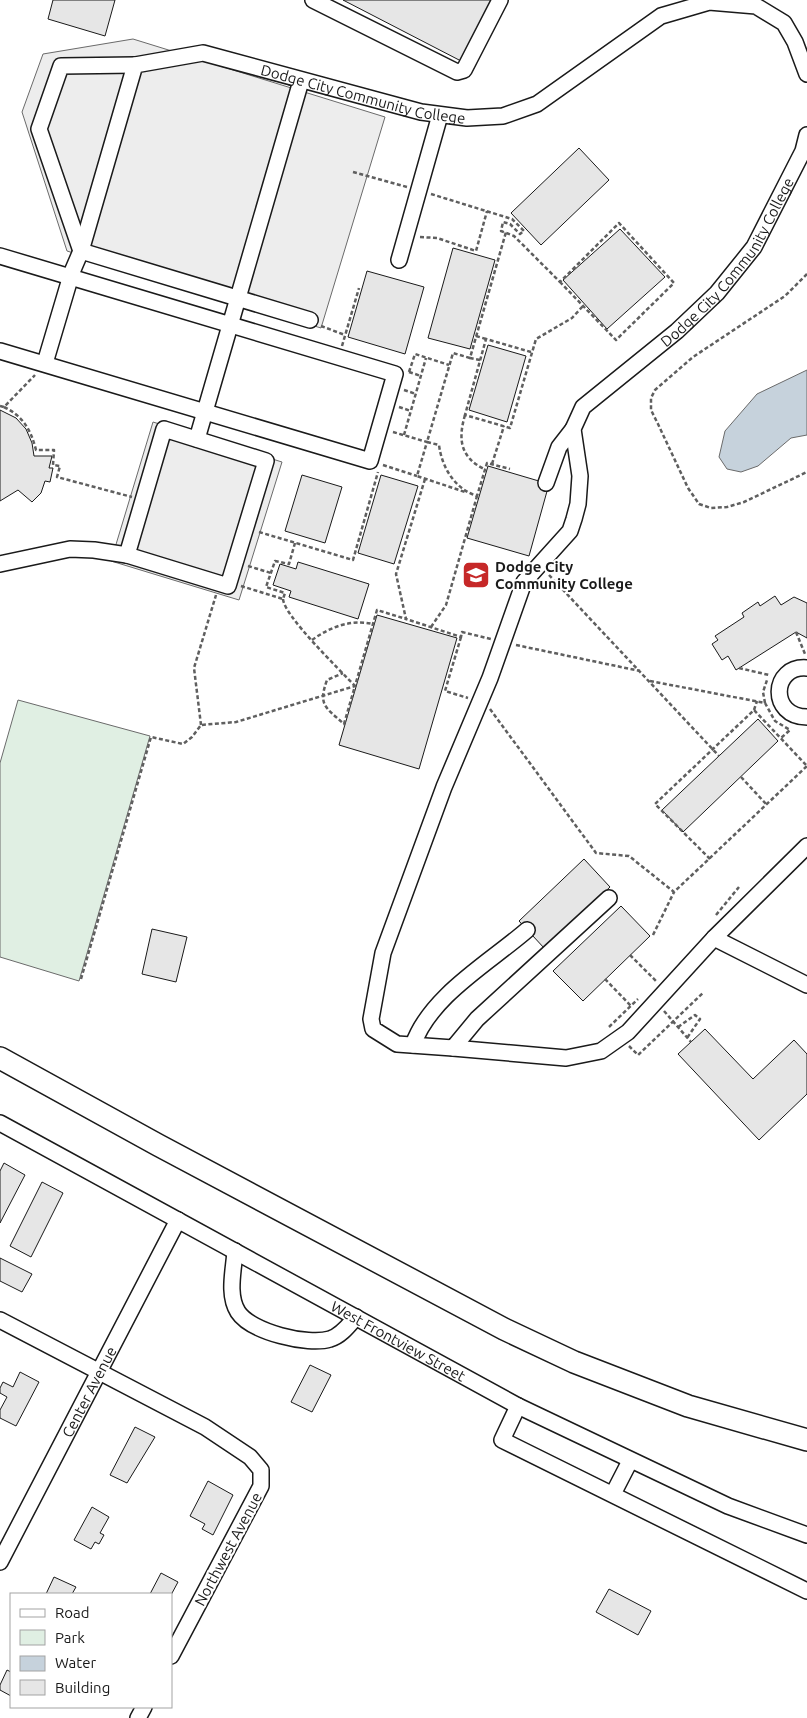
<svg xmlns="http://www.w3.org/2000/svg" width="807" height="1718" font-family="Ubuntu,sans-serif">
<rect width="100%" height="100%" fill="#fff"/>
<path fill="#e0efe3" stroke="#6a6a6a" d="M18 700 150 736 79 981 0 957V763Z"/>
<g fill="#ededed" stroke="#6a6a6a">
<path d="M133 39 385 117 321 328 67 251 22 112 43 54Z"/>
<path d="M153 422 282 462 239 600 111 561Z"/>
</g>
<path fill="#c6d2dc" stroke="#6a6a6a" d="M807 370V435L791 438 758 466 741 472 727 469 719 457 725 431 757 394Z"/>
<g fill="#e6e6e6" stroke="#1a1a1a">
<path d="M53 0H115L105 36 48 19Z"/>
<path d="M343 0H492L461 61Z"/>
<path d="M579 148 609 180 541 245 511 213Z"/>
<path d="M620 229 665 277 607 329 563 280Z"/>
<path d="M453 248 495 260 470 349 428 338Z"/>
<path d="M367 271 424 287 405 354 348 337Z"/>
<path d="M488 345 526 356 507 422 469 410Z"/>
<path d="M0 410 16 418 26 429 32 443 34 456H52L49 468H53L50 482 45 481 41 493 32 502 18 490 0 501Z"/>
<path d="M488 466 549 484 529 556 467 538Z"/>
<path d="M302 475 342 487 325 543 285 531Z"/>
<path d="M381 475 418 486 394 564 358 553Z"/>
<path d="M298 562 369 584 358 619 289 597 291 591 273 585 280 564 296 569Z"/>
<path d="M775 596 781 605 794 597 807 603V638L796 632 736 670 728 656 722 660 712 644 718 640 715 636 744 617 742 613 758 602 760 606Z"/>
<path d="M377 615 457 638 419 769 339 745Z"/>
<path d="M758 719 778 741 683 832 662 810Z"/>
<path d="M584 859 610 887 545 949 519 921Z"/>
<path d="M621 906 650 936 583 1001 553 971Z"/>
<path d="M152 929 187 937 176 982 142 974Z"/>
<path d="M705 1029 753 1079 794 1040 807 1054V1094L759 1140 678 1054Z"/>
<path d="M4 1163 25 1175 0 1223V1171Z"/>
<path d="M42 1182 63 1193 31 1257 10 1246Z"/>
<path d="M0 1258 32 1274 22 1292 0 1281Z"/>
<path d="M310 1365 331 1375 312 1412 291 1402Z"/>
<path d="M20 1372 39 1382 16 1426 0 1418V1410L7 1397 0 1393V1388L3 1382 13 1387Z"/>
<path d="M135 1427 155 1437 127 1483 110 1475Z"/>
<path d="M208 1481 233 1495 213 1535 202 1529 205 1524 190 1516Z"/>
<path d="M92 1507 109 1517 100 1533 104 1535 99 1544 95 1542 91 1549 74 1540Z"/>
<path d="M161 1573 178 1582 171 1595 150 1594Z"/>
<path d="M54 1577 76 1587 72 1594H46Z"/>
<path d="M609 1589 651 1611 638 1635 596 1612Z"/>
<path d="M7 1670 11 1672V1696L0 1690V1685Z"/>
</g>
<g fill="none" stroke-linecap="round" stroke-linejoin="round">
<g stroke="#1a1a1a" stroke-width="18">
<g id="minor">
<path d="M313 0 457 72 464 70 500 0"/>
<path d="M135 65 61 66 39 129 81 251 310 320"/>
<path d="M0 256 395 374 370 461 0 351"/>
<path d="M399 260 440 115"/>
<path id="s1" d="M45 363 72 272 81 251 135 65 203 53 421 112 467 118 503 116 537 104 661 16 709 2 756 6 784 23 795 42 807 74"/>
<path d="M164 429 266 461 228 586 127 555Z"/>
<path d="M197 439 301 81"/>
<path d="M546 483 559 447 573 429"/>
<path d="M0 564 70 549 94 550 127 555"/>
<path d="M807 668C771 665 769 717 807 717"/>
<path id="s2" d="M609 898 477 1019 453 1048 397 1044 373 1029 371 1019 383 953 444 787 490 678 524 582 570 531 574 519 578 504 580 476 573 429 583 407 677 331 717 293 754 247 803 151 807 135"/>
<path d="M714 938 807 985"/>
<path d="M413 1045C430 996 489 963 527 930"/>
<path d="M453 1048 566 1058 601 1051 628 1032 714 938 807 846"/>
<path id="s3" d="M0 1123 518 1406 728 1506 807 1535"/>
<path d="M235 1251C234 1269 227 1295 238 1312 251 1332 308 1346 330 1339 341 1336 349 1325 356 1317"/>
<path d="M0 1320 205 1427 250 1457 261 1470V1486L171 1656"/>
<path d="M518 1406 502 1440 807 1591"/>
<path d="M613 1494 630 1461"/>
<path id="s4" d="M0 1562 178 1220"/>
<path d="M138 1718 144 1707"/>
</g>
</g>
<g stroke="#1a1a1a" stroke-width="24">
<path id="highway" d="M0 1058 158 1145 504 1329 574 1362 688 1406 807 1440"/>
</g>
<g stroke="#5f5f5f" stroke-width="2.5" stroke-dasharray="4 2.5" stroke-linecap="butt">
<path d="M353 172 407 187"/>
<path d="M431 194 512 219 524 231 520 234 510 224 503 222 501 231 514 236 560 282 619 223 674 283 616 340 560 282"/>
<path d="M420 237 437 238 476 251 487 211"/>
<path d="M807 274 785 296 693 357 655 390 651 398V410L658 424 688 488 699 504 711 508 727 507 744 502 807 472"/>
<path d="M321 326 345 335"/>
<path d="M476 336 486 339"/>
<path d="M342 346 359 288"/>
<path d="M531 352 486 339 465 415 510 428 536 339 572 318 583 306"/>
<path d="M470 358 453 353 427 442 439 445C442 468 455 489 477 496L487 463 510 469"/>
<path d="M480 360 470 358 506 232"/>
<path d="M409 372 421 376"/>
<path d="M409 372 415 354 449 365"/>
<path d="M404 390 416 394"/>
<path d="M0 406 4 407 35 375"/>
<path d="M4 407C23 416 31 430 36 450H54L53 465 60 466 57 477 132 497"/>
<path d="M399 407 411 411"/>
<path d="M465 415C458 439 460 457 484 469"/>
<path d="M393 432 427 442 417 476 465 492"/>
<path d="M404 435 426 358"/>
<path d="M492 464 504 426"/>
<path d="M383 465 417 476"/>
<path d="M425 479 396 574 406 619 461 637 462 632 491 639"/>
<path d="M259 532 353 560 378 472"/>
<path d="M248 566 271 573"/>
<path d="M549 575 719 756"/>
<path d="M241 586 283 599 285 593 266 587 275 561 289 564 295 543"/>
<path d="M283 599C284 616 340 670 355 686L344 724C325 707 318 705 327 680L343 673"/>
<path d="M431 627 446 605 477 496"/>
<path d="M796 632 805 654"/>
<path d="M461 637 445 691 468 698"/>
<path d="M312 640C330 627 351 619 373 624"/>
<path d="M516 645 640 671"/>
<path d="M739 668 769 675"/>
<path d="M650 681 765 703 775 721 790 730 781 738"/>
<path d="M765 703 763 692 767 680"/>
<path d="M490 709 596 853 629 856 674 892 807 766"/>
<path d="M754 710 757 701"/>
<path d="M201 725 194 668 216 595"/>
<path d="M741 777 767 805"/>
<path d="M710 859 655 804 754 710 807 766"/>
<path d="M716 915 739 887"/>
<path d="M653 935 674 892"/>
<path d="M630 955 656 981"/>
<path d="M81 979 151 737 183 744 192 737 201 725 236 722 355 686 377 610 406 619"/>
<path d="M605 979 631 1006"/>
<path d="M664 1011 691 1042"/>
<path d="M609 1027 638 999"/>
<path d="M678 1027 695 1015 700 1019 687 1038"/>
<path d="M629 1046 638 1055 704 992"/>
</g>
<use href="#minor" stroke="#fff" stroke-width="15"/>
<use href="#highway" stroke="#fff" stroke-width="21"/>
</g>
<defs>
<g id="university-square" transform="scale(1.4375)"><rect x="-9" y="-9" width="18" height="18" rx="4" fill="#c62828" stroke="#fff"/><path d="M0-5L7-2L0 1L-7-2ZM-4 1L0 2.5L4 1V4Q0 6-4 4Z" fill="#fff"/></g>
</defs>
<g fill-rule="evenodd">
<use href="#university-square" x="476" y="575"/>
</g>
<g text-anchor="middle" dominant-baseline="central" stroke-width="4" stroke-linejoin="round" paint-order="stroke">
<g font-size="15" fill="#1a1a1a" stroke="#fff">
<text stroke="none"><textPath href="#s1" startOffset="546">Dodge City Community College</textPath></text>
<text stroke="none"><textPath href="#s2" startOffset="1179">Dodge City Community College</textPath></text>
<text stroke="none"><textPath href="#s3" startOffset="454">West Frontview Street</textPath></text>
<text stroke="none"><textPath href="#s4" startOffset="192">Center Avenue</textPath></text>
<text transform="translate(228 1549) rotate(-62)">Northwest Avenue</text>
</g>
<g font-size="15" font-weight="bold" fill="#1a1a1a" stroke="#fff" text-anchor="start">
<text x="495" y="566">Dodge City<tspan x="495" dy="17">Community College</tspan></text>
</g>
</g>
<rect x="10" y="1593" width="162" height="115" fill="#ffffff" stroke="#a3a3a3"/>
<rect x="20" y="1609" width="25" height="8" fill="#ffffff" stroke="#a3a3a3"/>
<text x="55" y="1618" font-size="15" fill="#1a1a1a">Road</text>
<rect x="20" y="1630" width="25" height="15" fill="#e0efe3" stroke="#a3a3a3"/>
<text x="55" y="1643" font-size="15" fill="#1a1a1a">Park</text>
<rect x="20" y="1656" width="25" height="15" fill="#c6d2dc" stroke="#a3a3a3"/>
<text x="55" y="1668" font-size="15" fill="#1a1a1a">Water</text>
<rect x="20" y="1680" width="25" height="15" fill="#e6e6e6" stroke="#a3a3a3"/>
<text x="55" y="1693" font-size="15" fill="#1a1a1a">Building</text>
</svg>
